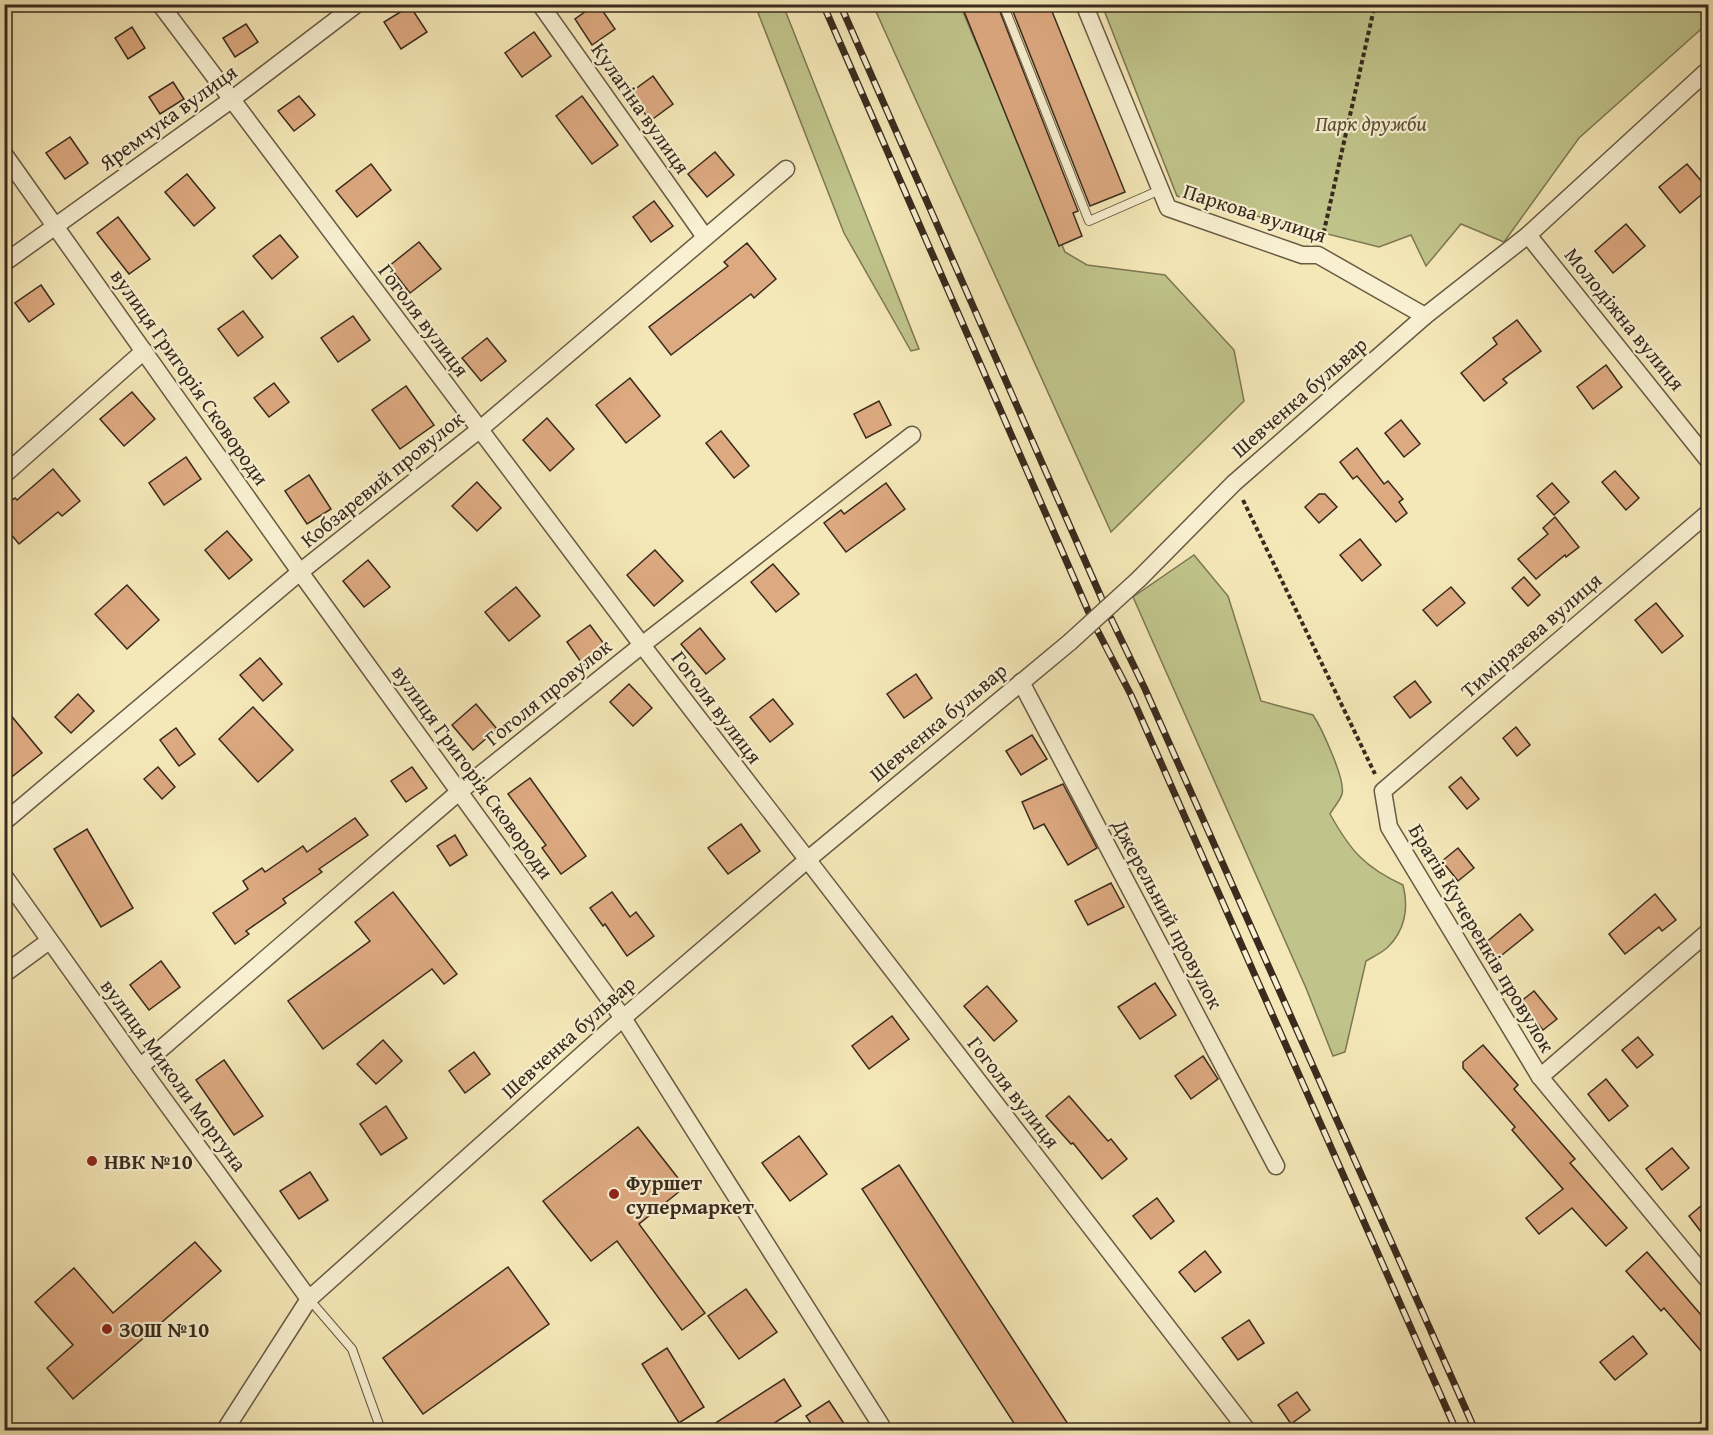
<svg xmlns="http://www.w3.org/2000/svg" width="1713" height="1435" font-family="'Gentium Book Plus',serif">
<rect width="100%" height="100%" fill="#f5e8b8"/>
<filter id="stains"><feTurbulence type="fractalNoise" baseFrequency=".00333" numOctaves="4"/><feColorMatrix values="0 0 0 0 .2 0 0 0 0 .09 0 0 0 0 .02 0 0 0 .5 -.17"/></filter>
<radialGradient id="worn" r=".72"><stop offset=".6" stop-color="#630" stop-opacity="0"/><stop offset="1" stop-color="#630" stop-opacity=".3"/></radialGradient>
<g fill="#c0c48b" stroke="#7c7754" stroke-width="1.5">
<path d="M1708 4V23L1579 138 1504 242 1461 224 1426 266 1411 235 1379 247 1177 196 1102 5Z"/>
<path d="M755 5H783L919 349 911 351 844 233Z"/>
<path d="M873 5H960L1065 252 1087 265 1165 275 1234 350 1244 401 1111 532Z"/>
<path d="M1194 555 1228 596 1261 701 1313 715C1321 727 1346 780 1342 794 1340 801 1333 808 1330 814 1350 850 1364 867 1403 885 1409 908 1405 931 1387 948 1381 953 1373 957 1366 961L1345 1052 1333 1056 1306 988 1133 597Z"/>
</g>
<g fill="#dda980" stroke="#392a1d" stroke-width="1.5">
<path d="M596 4H598L615 29 592 45 575 19Z"/>
<path d="M961 4H997L1078 211 1073 213 1082 236 1059 246Z"/>
<path d="M1010 4H1049L1125 192 1090 206Z"/>
<path d="M410 6 427 32 401 49 384 22Z"/>
<path d="M246 24 258 42 235 57 223 38Z"/>
<path d="M132 27 145 48 128 59 115 38Z"/>
<path d="M534 32 551 56 522 77 505 53Z"/>
<path d="M653 76 673 104 650 121 630 93Z"/>
<path d="M173 82 184 99 160 114 149 97Z"/>
<path d="M299 96 315 115 294 131 278 111Z"/>
<path d="M582 96 618 145 592 164 556 116Z"/>
<path d="M70 137 88 163 65 179 46 153Z"/>
<path d="M715 152 734 175 707 197 688 174Z"/>
<path d="M371 164 391 190 357 217 336 191Z"/>
<path d="M1687 164 1708 189 1680 213 1659 187Z"/>
<path d="M187 174 215 208 194 226 165 192Z"/>
<path d="M654 201 673 226 651 242 633 217Z"/>
<path d="M118 217 150 259 129 274 97 233Z"/>
<path d="M1626 224 1645 246 1613 273 1595 251Z"/>
<path d="M280 235 298 257 272 279 253 256Z"/>
<path d="M419 242 441 269 410 293 389 266Z"/>
<path d="M747 243 776 279 754 298 751 294 671 355 649 327 728 266 724 262Z"/>
<path d="M41 285 54 304 29 322 15 303Z"/>
<path d="M243 311 263 337 238 356 218 329Z"/>
<path d="M353 316 370 340 338 362 321 338Z"/>
<path d="M1517 320 1541 351 1503 379 1507 383 1484 401 1461 373 1497 344 1493 338Z"/>
<path d="M487 338 506 361 481 381 462 358Z"/>
<path d="M1606 365 1622 387 1593 409 1577 387Z"/>
<path d="M630 378 660 416 626 443 596 405Z"/>
<path d="M274 383 289 402 269 417 254 398Z"/>
<path d="M406 386 434 425 400 449 372 410Z"/>
<path d="M132 392 155 419 124 446 100 419Z"/>
<path d="M879 401 891 425 866 438 854 414Z"/>
<path d="M547 418 574 449 550 471 523 440Z"/>
<path d="M1401 420 1420 444 1404 457 1385 433Z"/>
<path d="M721 431 749 466 734 478 706 443Z"/>
<path d="M1357 448 1384 484 1388 481 1403 499 1399 502 1407 513 1396 522 1357 476 1353 479 1340 462Z"/>
<path d="M186 457 201 479 164 505 149 483Z"/>
<path d="M53 469 80 501 62 516 58 512 19 544 4 526V506L15 498 17 500Z"/>
<path d="M1615 471 1639 498 1626 510 1602 482Z"/>
<path d="M309 475 331 509 307 524 285 491Z"/>
<path d="M477 482 501 508 477 531 452 506Z"/>
<path d="M886 483 905 509 846 552 824 523 841 510 844 514Z"/>
<path d="M1552 483 1569 502 1554 515 1537 496Z"/>
<path d="M1319 494H1325L1337 507 1319 523 1305 507Z"/>
<path d="M1555 517 1579 547 1566 557 1565 555 1536 579 1518 559 1548 534 1543 528Z"/>
<path d="M227 531 252 560 229 579 205 550Z"/>
<path d="M1360 539 1381 565 1362 581 1340 555Z"/>
<path d="M655 550 683 581 654 606 627 575Z"/>
<path d="M368 560 390 587 364 607 343 581Z"/>
<path d="M773 564 799 594 776 612 751 582Z"/>
<path d="M1524 577 1540 595 1528 606 1512 588Z"/>
<path d="M127 585 159 620 127 649 95 614Z"/>
<path d="M516 587 540 616 509 641 485 612Z"/>
<path d="M1451 587 1465 603 1437 626 1423 610Z"/>
<path d="M1656 603 1683 636 1662 653 1635 620Z"/>
<path d="M590 625 607 648 583 665 567 642Z"/>
<path d="M700 628 725 659 706 674 681 644Z"/>
<path d="M260 658 282 684 263 701 240 675Z"/>
<path d="M916 674 932 698 904 718 887 694Z"/>
<path d="M1415 681 1431 702 1410 718 1394 697Z"/>
<path d="M629 684 652 708 633 726 610 702Z"/>
<path d="M78 694 94 711 71 733 55 717Z"/>
<path d="M773 699 793 724 770 742 750 717Z"/>
<path d="M476 704 497 729 473 750 452 725Z"/>
<path d="M4 707 42 753 4 783Z"/>
<path d="M253 707 293 750 258 782 219 739Z"/>
<path d="M1516 727 1530 745 1517 756 1503 738Z"/>
<path d="M176 728 195 754 179 766 160 740Z"/>
<path d="M1032 735 1047 759 1021 775 1006 751Z"/>
<path d="M158 767 175 787 162 799 144 779Z"/>
<path d="M412 767 427 788 406 802 391 781Z"/>
<path d="M1461 777 1479 799 1467 809 1449 787Z"/>
<path d="M530 778 586 856 561 874 542 848 546 845 508 794Z"/>
<path d="M1063 784 1097 848 1068 865 1044 824 1034 829 1022 802Z"/>
<path d="M355 818 368 835 319 869 322 872 283 899 286 903 246 931 249 934 235 944 213 913 248 889 243 881 262 868 265 872 303 846 307 852Z"/>
<path d="M741 824 760 851 728 874 708 848Z"/>
<path d="M87 829 133 908 101 927 54 849Z"/>
<path d="M455 835 467 855 450 866 437 846Z"/>
<path d="M1458 848 1474 868 1458 881 1442 861Z"/>
<path d="M1111 883 1124 907 1088 925 1075 901Z"/>
<path d="M393 892 457 974 444 984 432 969 323 1049 288 1001 370 941 355 922Z"/>
<path d="M612 892 630 917 636 912 654 936 627 956 605 924 603 926 590 908Z"/>
<path d="M1655 894 1676 920 1662 931 1659 927 1625 954 1609 934Z"/>
<path d="M1520 914 1533 930 1497 959 1484 944Z"/>
<path d="M161 961 180 987 149 1010 130 985Z"/>
<path d="M1155 983 1176 1015 1140 1039 1118 1007Z"/>
<path d="M987 986 1017 1021 994 1041 964 1006Z"/>
<path d="M1534 991 1557 1019 1543 1030 1520 1002Z"/>
<path d="M892 1016 909 1039 869 1069 852 1046Z"/>
<path d="M1638 1037 1653 1055 1637 1068 1622 1050Z"/>
<path d="M383 1040 402 1061 376 1084 357 1064Z"/>
<path d="M1483 1045 1518 1085 1514 1089 1575 1159 1570 1163 1627 1228 1606 1246 1572 1208 1539 1234 1526 1218 1563 1189 1512 1130 1515 1127 1463 1068V1062Z"/>
<path d="M474 1052 490 1074 465 1093 449 1071Z"/>
<path d="M1203 1056 1218 1079 1191 1099 1175 1076Z"/>
<path d="M224 1060 263 1116 234 1135 196 1080Z"/>
<path d="M1606 1079 1628 1106 1609 1121 1588 1094Z"/>
<path d="M1069 1096 1108 1141 1111 1139 1127 1159 1102 1179 1073 1143 1071 1144 1046 1116Z"/>
<path d="M386 1106 407 1138 381 1155 360 1124Z"/>
<path d="M638 1127 685 1187 639 1224 705 1313 682 1330 617 1241 591 1261 543 1201Z"/>
<path d="M799 1136 827 1174 790 1201 762 1163Z"/>
<path d="M1672 1148 1689 1168 1662 1190 1646 1169Z"/>
<path d="M899 1165 1068 1424 1058 1431H1019L862 1189Z"/>
<path d="M310 1172 328 1200 299 1219 280 1191Z"/>
<path d="M1157 1198 1174 1221 1151 1239 1133 1216Z"/>
<path d="M1708 1200V1241L1689 1216Z"/>
<path d="M195 1242 221 1271 73 1399 47 1368 73 1345 35 1302 74 1268 113 1313Z"/>
<path d="M1205 1251 1221 1272 1195 1292 1179 1272Z"/>
<path d="M1647 1252 1708 1323V1359L1664 1308 1661 1311 1626 1271Z"/>
<path d="M508 1267 549 1324 423 1414 383 1358Z"/>
<path d="M746 1289 777 1332 739 1359 708 1316Z"/>
<path d="M1249 1320 1264 1343 1238 1360 1222 1338Z"/>
<path d="M1633 1336 1647 1354 1615 1380 1600 1362Z"/>
<path d="M667 1348 704 1407 679 1423 642 1364Z"/>
<path d="M784 1379 801 1406 762 1431H703Z"/>
<path d="M1297 1392 1310 1410 1291 1424 1278 1405Z"/>
<path d="M829 1401 849 1431H816L806 1416Z"/>
</g>
<g fill="none" stroke-linecap="round" stroke-linejoin="round">
<g stroke="#685a44" stroke-width="10">
<g id="service">
<path d="M1003 4 1089 221 1160 190"/>
<path d="M309 1299 352 1349 381 1430"/>
</g>
</g>
<g stroke="#685a44" stroke-width="19">
<g id="minor">
<path d="M160 4 642 645 1247 1430"/>
<path d="M540 4 705 237"/>
<path d="M1084 4 1168 208 1302 255H1318L1425 316"/>
<path d="M4 154 300 572 623 1018 884 1430"/>
<path d="M1528 235 1708 460"/>
<path d="M4 263 231 100 357 4"/>
<path d="M4 475 144 351"/>
<path d="M1708 513 1383 791 1389 827 1540 1077 1708 1280"/>
<path d="M1139 579 1234 483 1425 316 1528 235 1708 70"/>
<path d="M1021 682 1276 1166"/>
<path d="M4 822 300 572 479 430 786 169"/>
<path d="M4 876 140 1067 309 1299"/>
<path d="M4 974 49 941"/>
<path d="M140 1067 460 791 642 645 912 435"/>
<path d="M1540 1077 1708 932"/>
<path d="M225 1430 309 1299 623 1018 806 861 1070 642"/>
<path d="M1704 1430 1708 1427"/>
</g>
</g>
<g stroke="#392a1d" stroke-width="4" stroke-dasharray="4.5 3" stroke-linecap="butt">
<path d="M1322 240 1375 4"/>
<path d="M1243 500 1375 774"/>
</g>
<use href="#service" stroke="#f8f0d1" stroke-width="8"/>
<use href="#minor" stroke="#f8f0d1" stroke-width="16"/>
<g stroke="#392a1d" stroke-width="7">
<g id="rail">
<path d="M823 4 1093 622 1131 695 1456 1430"/>
<path d="M840 4 1105 606 1145 689 1475 1430"/>
</g>
</g>
<use href="#rail" stroke="#f8f0d1" stroke-width="4.5" stroke-dasharray="14" stroke-linecap="butt"/>
<g stroke="#685a44" stroke-width="19" stroke-linecap="butt">
<path id="minor-bridge" d="M1070 642 1139 579"/>
</g>
<use href="#minor-bridge" stroke="#f8f0d1" stroke-width="16"/>
</g>
<g fill="#8f2418" stroke="#f8f0d1" stroke-width="2">
<circle cx="92" cy="1161" r="6"/>
<circle cx="614" cy="1194" r="6"/>
<circle cx="107" cy="1329" r="6"/>
</g>
<g text-anchor="middle" dominant-baseline="central" stroke-width="4.5" stroke-linejoin="round" paint-order="stroke">
<g font-size="21" fill="#392a1d" stroke="#f8f0d1">
<text transform="translate(641 108) rotate(55)">Кулагіна вулиця</text>
<text transform="translate(168 117) rotate(-36)">Яремчука вулиця</text>
<text transform="translate(1255 213) rotate(18)">Паркова вулиця</text>
<text transform="translate(1625 319) rotate(51)">Молодіжна вулиця</text>
<text transform="translate(424 320) rotate(53)">Гоголя вулиця</text>
<text transform="translate(190 377) rotate(55)">вулиця Григорія Сковороди</text>
<text transform="translate(1299 397) rotate(-41)">Шевченка бульвар</text>
<text transform="translate(382 479) rotate(-39)">Кобзаревий провулок</text>
<text transform="translate(1531 635) rotate(-41)">Тимірязєва вулиця</text>
<text transform="translate(548 692) rotate(-39)">Гоголя провулок</text>
<text transform="translate(717 707) rotate(53)">Гоголя вулиця</text>
<text transform="translate(938 722) rotate(-40)">Шевченка бульвар</text>
<text transform="translate(473 772) rotate(54)">вулиця Григорія Сковороди</text>
<text transform="translate(1168 914) rotate(62)">Джерельний провулок</text>
<text transform="translate(1482 938) rotate(59)">Братів Кучеренків провулок</text>
<text transform="translate(568 1037) rotate(-42)">Шевченка бульвар</text>
<text transform="translate(174 1075) rotate(54)">вулиця Миколи Моргуна</text>
<text transform="translate(1014 1092) rotate(52)">Гоголя вулиця</text>
</g>
<g font-size="21" font-style="italic" fill="#5b5038" stroke="#f8f0d1">
<text x="1371" y="123">Парк дружби</text>
</g>
<g font-size="21" font-weight="bold" fill="#392a1d" stroke="#f8f0d1" text-anchor="start">
<text x="104" y="1161">НВК №10</text>
<text x="626" y="1182">Фуршет<tspan x="626" dy="24">супермаркет</tspan></text>
<text x="119" y="1329">ЗОШ №10</text>
</g>
</g>
<rect width="1713" height="1435" fill="none" stroke="#f5e8b8" stroke-width="24"/>
<rect x="6" y="6" width="1701" height="1423" fill="none" stroke="#392a1d" stroke-width="3"/>
<rect x="12" y="12" width="1689" height="1411" fill="none" stroke="#392a1d" stroke-width="1.5"/>
<rect width="100%" height="100%" filter="url(#stains)"/>
<rect width="100%" height="100%" fill="url(#worn)"/>
</svg>
